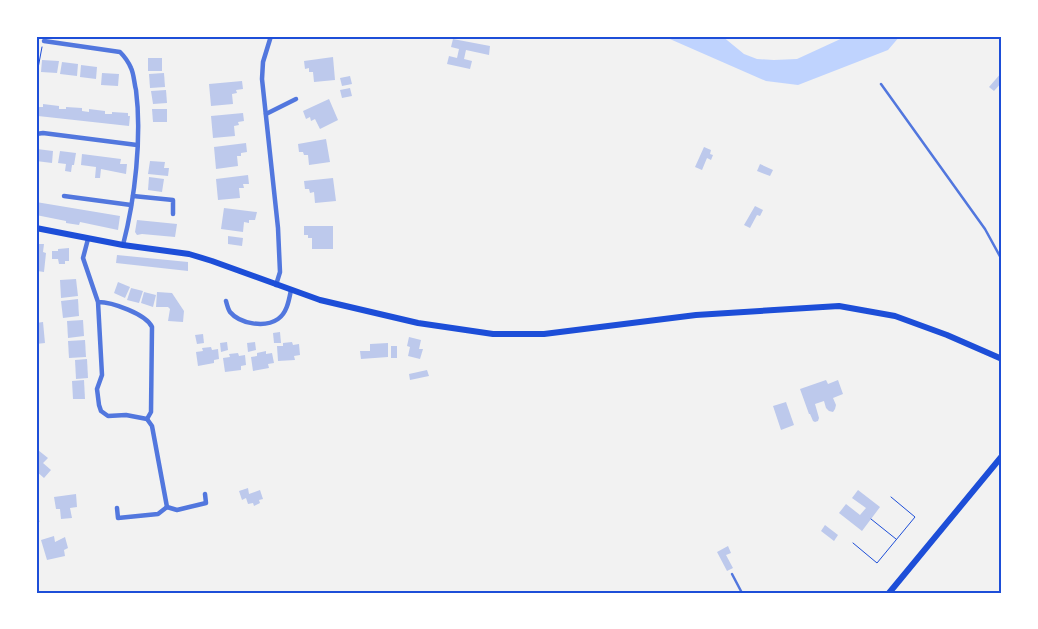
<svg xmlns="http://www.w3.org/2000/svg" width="1038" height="629" font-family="'IBM Plex Serif',serif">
<rect width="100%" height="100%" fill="#f2f2f2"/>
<path fill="#bfd3fe" d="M663 36H722L744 54 757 59 774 60 797 59 847 36H900L888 50 798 85 766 81Z"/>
<g fill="#bdc9ec">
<path d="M453 39 490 46 489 55 466 50 464 59 472 61 470 69 447 64 449 56 457 58 459 49 451 47Z"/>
<path d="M333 57 335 80 314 82 313 72H309V68L305 69 304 61Z"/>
<rect x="148" y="58" width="14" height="13"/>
<path d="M42 60 59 61 57 73 41 72Z"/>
<path d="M62 62 78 64 77 76 60 74Z"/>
<path d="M81 65 97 67 96 79 80 77Z"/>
<path d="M1002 72V82L994 91 989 87Z"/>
<path d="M102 73 119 74 118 86 101 85Z"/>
<path d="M164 73 165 87 150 88 149 74Z"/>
<path d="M350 76 352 84 342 86 340 78Z"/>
<path d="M242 81 243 89 236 90 237 93 232 94 233 104 211 106 209 84Z"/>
<path d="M350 88 352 96 342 98 340 90Z"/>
<path d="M166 90 167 103 153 104 151 91Z"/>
<path d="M329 99 338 120 320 129 315 119 311 121 310 117 306 119 303 111Z"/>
<path d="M43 104 59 106V109H66V107L82 108V111L89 112V109L105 111V114H112V112L128 113V116H130L129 126 38 116 39 107H43Z"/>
<path d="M152 109H167V122H153Z"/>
<path d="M243 113 244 121 238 122 239 125 234 126 235 136 213 138 211 116Z"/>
<path d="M326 139 330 162 309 165 308 155H304L303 152H299L298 144Z"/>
<path d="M246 143 247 152 241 153V156H237L238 166 216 169 214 147Z"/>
<path d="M704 147 711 150 710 154 713 155 711 160 707 158 702 170 695 167Z"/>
<path d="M37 149 53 151 52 163 36 161Z"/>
<path d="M60 151 76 153 74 165H72L71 172 65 171 66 164 58 163Z"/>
<path d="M82 154 121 159 120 164H127L126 174 101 169 100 178H95L96 167 81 165Z"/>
<path d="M150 161 165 162 164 168H169L168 176 148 174Z"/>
<path d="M760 164 773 170 770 176 757 171Z"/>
<path d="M248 175 249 184H243L244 188H239L240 198 218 200 216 179Z"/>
<path d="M149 177 164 179 162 192 148 190Z"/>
<path d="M333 178 336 201 315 203 314 192 310 193 309 189H305L304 181Z"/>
<path d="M36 202 120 216 118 230 80 222 79 225 66 223V221L36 215Z"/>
<path d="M755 206 763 210 760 216 757 215 750 228 744 225Z"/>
<path d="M224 208 257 212 255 220H249V223L244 222 243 232 221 229Z"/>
<path d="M137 220 177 224 175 237 142 234 137 235 135 232Z"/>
<path d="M304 226H333V249H312V238H308V235H304Z"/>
<path d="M228 236 243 238 242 246 228 244Z"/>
<path d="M36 244H44L43 252 46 253 44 272 37 271Z"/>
<path d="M69 248V261H65V264H59L58 259H52V251H58V249Z"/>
<path d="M117 255 188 262V271L116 263Z"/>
<path d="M76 279 78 296 61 298 60 280Z"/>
<path d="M118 282 130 287 125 298 114 293Z"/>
<path d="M131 288 143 291 139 303 127 300Z"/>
<path d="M144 292 156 295 153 307 141 303Z"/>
<path d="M157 292 172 293 184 311 183 322 168 321 170 309 168 307H156Z"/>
<path d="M78 299 79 316 63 318 61 301Z"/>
<path d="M83 320 84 336 68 338 67 321Z"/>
<path d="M43 322 45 343 36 344V323Z"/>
<path d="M280 332 281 343H274L273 333Z"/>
<path d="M203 334 204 343 197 344 195 335Z"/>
<path d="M409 337 421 340 419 349H423L420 359 408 356 410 347 407 346Z"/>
<path d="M85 340 86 357 69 358 68 341Z"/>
<path d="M227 342 228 350 221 352 220 343Z"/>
<path d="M255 342 256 350 248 352 247 343Z"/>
<path d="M292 342 293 345 299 344 300 355 294 356 295 360 278 361 277 346H283V343Z"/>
<path d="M388 343V357L361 359 360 351H370V344Z"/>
<rect x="391" y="346" width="6" height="12"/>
<path d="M211 347 212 350 218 349 219 359 214 360V363L198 366 196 352 203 351 202 348Z"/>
<path d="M266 351V354L272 353 274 363 268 364 269 368 253 371 251 357 257 356V353Z"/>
<path d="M238 353 239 356 245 355 246 365 241 366V370L225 372 223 358 230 357 229 354Z"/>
<path d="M87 359 88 378 76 379 75 360Z"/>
<path d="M427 370 429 376 410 380 409 374Z"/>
<path d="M84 380 85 399H73L72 381Z"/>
<path d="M826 380 828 384 838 380 843 394 833 398 836 405 835 409 833 412 829 411 826 408 824 401 815 404 819 418 818 421 815 422 813 421 810 414H809L800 389Z"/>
<path d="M786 402 794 425 781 430 773 406Z"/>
<path d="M38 450 48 458 43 463 51 470 44 478 36 471Z"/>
<path d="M248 488 249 494 260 490 263 499 259 500 260 503 254 506 253 503 248 504 246 498 242 500 239 491Z"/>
<path d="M858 490 880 507 862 531 839 513 846 504 860 515 866 508 852 498Z"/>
<path d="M76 494 77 507 70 508 72 518 61 519 60 509H56L54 497Z"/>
<path d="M825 525 838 535 834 541 821 531Z"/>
<path d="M54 536 55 542 65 537 68 548 64 550 65 556 47 560 41 540Z"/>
<path d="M728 546 731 553 726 555 733 568 727 571 717 552Z"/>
</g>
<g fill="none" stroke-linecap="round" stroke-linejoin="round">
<g stroke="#1d4ed8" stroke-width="1">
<path d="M36 79 42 47"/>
<path d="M871 519 896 539"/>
<path d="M853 543 877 563 915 517 891 497"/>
</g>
<g stroke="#5277de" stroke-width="2.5">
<path d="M881 84 985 229 1002 260"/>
<path d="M732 574 742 593"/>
</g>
<g stroke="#5277de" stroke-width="4.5">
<path d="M271 36 263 62 262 79 278 228 280 272 276 285"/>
<path d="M44 41 120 52C125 57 128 61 131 68 134 74 134 83 136 90 142 137 135 199 123 245"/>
<path d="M266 114 296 99"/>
<path d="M36 134 43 133 137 145"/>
<path d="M64 196 131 205"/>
<path d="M133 196 173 200V214"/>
<path d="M88 239 83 258 98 302 102 375 97 389 99 405 101 411 108 416 126 415 147 419 151 412 152 327C146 314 112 302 98 302"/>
<path d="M226 301C227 305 228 309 230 312 240 324 265 328 278 319 287 313 289 300 291 290"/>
<path d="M147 419 152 426 167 507"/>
<path d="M167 507 177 510 206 503 205 494"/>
<path d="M117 508 118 518 158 514 167 507"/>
<path d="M36 519 37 521"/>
</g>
<g stroke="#1d4ed8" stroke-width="6">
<path d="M36 228 123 245 189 254 212 261 320 300 418 323 493 334H544L696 315 839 306 895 316 947 335 1002 359"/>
<path d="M889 593 1002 456"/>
</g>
</g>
<rect width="1038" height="629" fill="none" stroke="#ffffff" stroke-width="75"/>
<rect x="38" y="38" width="962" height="554" fill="none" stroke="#1d4ed8" stroke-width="2"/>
</svg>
